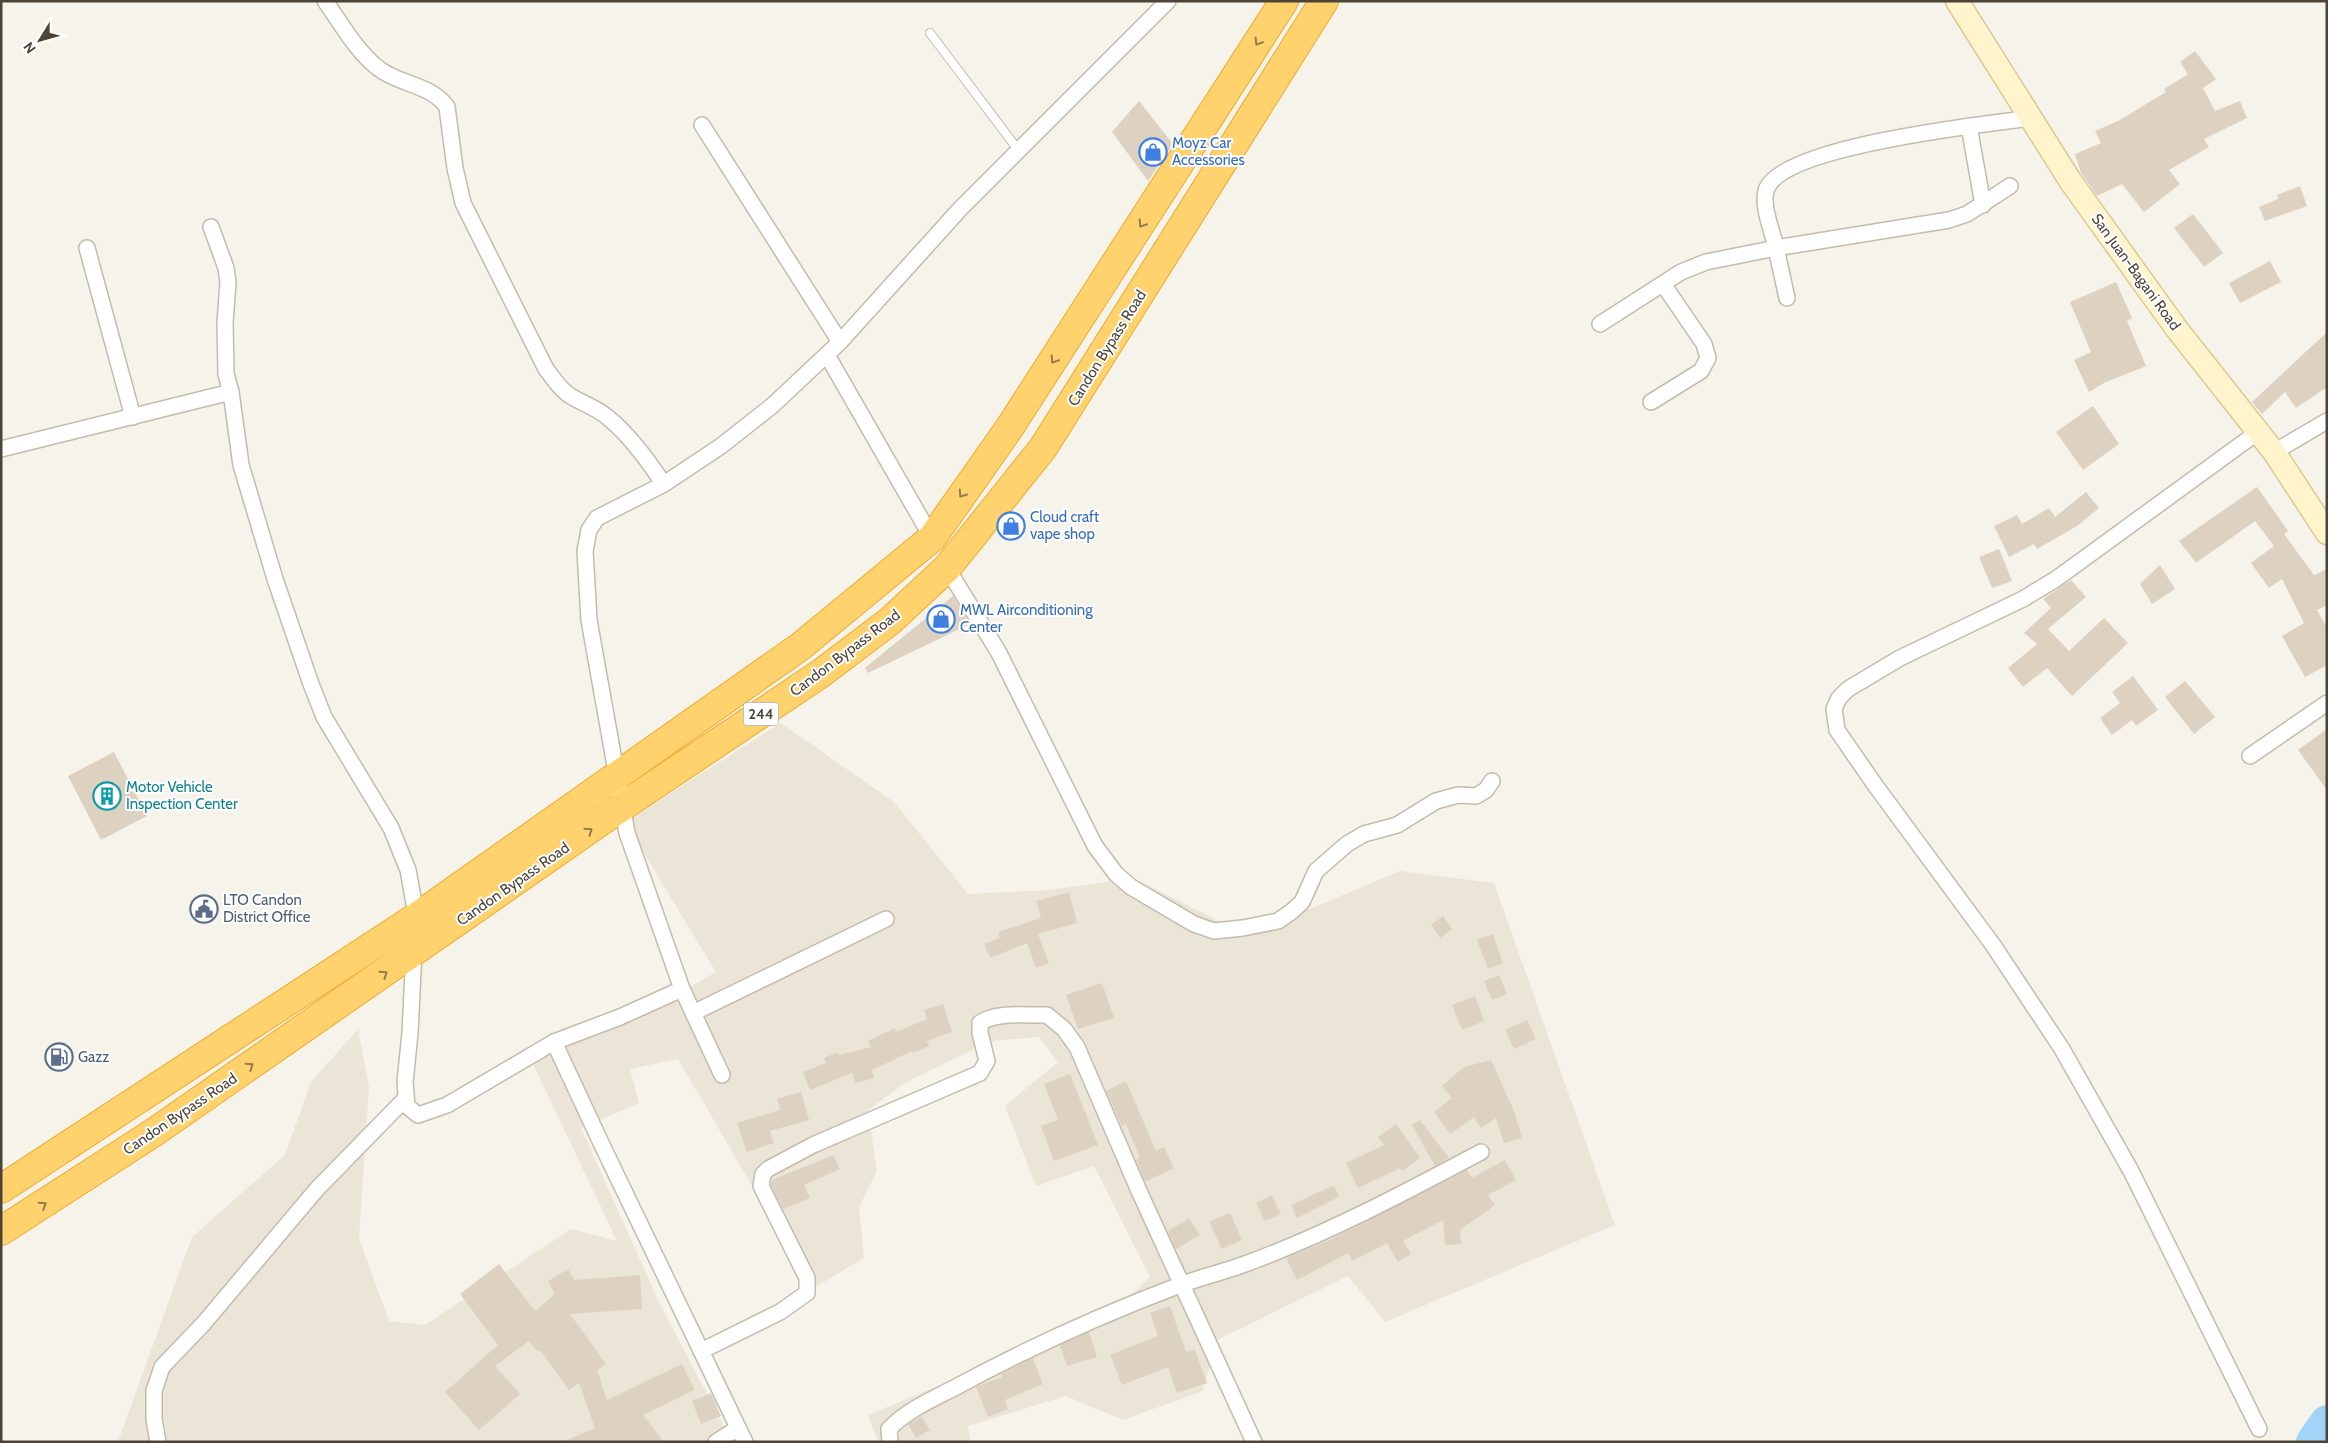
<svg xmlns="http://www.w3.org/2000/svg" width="2328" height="1443" font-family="Cabin,sans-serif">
<rect width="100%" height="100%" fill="#f6f3ea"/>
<path fill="#ebe5d8" d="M781 723 894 802 968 894 1050 890 1133 878 1247 935 1400 871 1494 883 1615 1225 1385 1322 1348 1276 1217 1340 1203 1391 1123 1420 1066 1396 968 1426 971 1442H878L868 1415 1112 1314 1150 1277 1094 1166 1036 1186 1005 1106 1058 1062 1039 1037 991 1041 908 1081 868 1110 877 1171 859 1207 864 1258 812 1289 678 1059 630 1069 639 1103 581 1128 659 1302 732 1442H114L119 1439 192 1237 285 1155 311 1082 358 1029 369 1086 359 1238 389 1321 425 1325 571 1229 617 1241 527 1051 637 1017 716 972 625 822Z"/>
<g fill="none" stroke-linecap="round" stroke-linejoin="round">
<path stroke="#a2d3f8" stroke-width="34" d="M2313 1442 2327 1422"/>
</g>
<g fill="#ddd2c1">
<path d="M2195 51 2216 79 2203 88 2215 111 2240 101 2247 118 2204 139 2209 147 2169 170 2180 184 2144 212 2122 184 2097 196 2081 173 2075 154 2101 143 2095 131 2118 121 2166 92 2164 89 2188 74 2180 62Z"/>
<path d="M1139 101 1173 144 1148 181 1112 132Z"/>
<path d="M2300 186 2307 206 2265 221 2259 207 2278 199 2277 195Z"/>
<path d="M2193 214 2223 253 2204 267 2174 228Z"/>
<path d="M2270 261 2281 282 2240 303 2229 283Z"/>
<path d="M2116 282 2132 318 2127 321 2146 366 2104 383 2089 392 2074 360 2091 352 2070 302Z"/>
<path d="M2327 332V387L2296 408 2285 392 2262 414 2252 402Z"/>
<path d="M2093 406 2119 444 2083 470 2056 432Z"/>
<path d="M2257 487 2288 531 2284 534 2314 575 2327 569V605L2317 610 2327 628V665L2305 677 2282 636 2304 623 2282 579 2269 588 2251 563 2274 546 2255 521 2196 563 2179 541Z"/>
<path d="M2086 492 2099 508 2077 526 2037 549 2034 544 2009 557 1994 526 2017 515 2022 524 2049 508 2055 517Z"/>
<path d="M1999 549 2012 581 1992 588 1979 557Z"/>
<path d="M2160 565 2175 589 2152 604 2140 584Z"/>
<path d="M2071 580 2086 597 2048 629 2069 651 2104 618 2128 643 2072 696 2047 668 2023 687 2008 668 2037 644 2024 633 2051 608 2043 599Z"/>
<path d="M953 596 970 624 868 673 865 668Z"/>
<path d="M2133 676 2158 710 2136 726 2132 720 2112 735 2100 718 2120 703 2112 692Z"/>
<path d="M2185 681 2215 717 2194 734 2165 697Z"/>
<path d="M2327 729V790L2298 750Z"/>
<path d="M114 752 147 816 101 840 68 776Z"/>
<path d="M1069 892 1077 923 1038 934 1049 963 1036 968 1027 943 990 958 984 944 1000 938 998 932 1041 918 1036 901Z"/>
<path d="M1443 916 1452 929 1440 938 1431 925Z"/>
<path d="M1493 934 1503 963 1488 969 1477 940Z"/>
<path d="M1499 975 1507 994 1492 1000 1484 981Z"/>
<path d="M1102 983 1114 1018 1078 1029 1066 995Z"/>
<path d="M1475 996 1484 1021 1462 1030 1452 1005Z"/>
<path d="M943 1004 952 1032 927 1041 929 1046 913 1053 912 1051 872 1070 874 1078 855 1083 852 1073 810 1090 803 1072 826 1063 824 1058 838 1052 839 1055 871 1047 868 1041 895 1028 896 1032 927 1019 924 1010Z"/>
<path d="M1527 1020 1536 1039 1514 1049 1505 1030Z"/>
<path d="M1491 1060 1514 1111 1522 1138 1504 1143 1496 1118 1481 1128 1474 1117 1450 1134 1434 1112 1452 1098 1442 1086 1464 1067Z"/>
<path d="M1070 1074 1098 1145 1054 1161 1041 1126 1058 1120 1044 1084Z"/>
<path d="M1126 1081 1156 1151 1164 1147 1174 1168 1145 1182 1136 1160 1140 1158 1126 1124 1122 1126 1106 1091Z"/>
<path d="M801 1092 809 1120 770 1131 774 1143 747 1152 737 1123 780 1110 777 1099Z"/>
<path d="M1420 1120 1449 1158 1435 1166 1412 1125Z"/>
<path d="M1396 1124 1420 1158 1402 1171 1400 1168 1358 1188 1346 1163 1384 1145 1378 1137Z"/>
<path d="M833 1155 840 1169 804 1185 810 1198 783 1209 771 1185 772 1180Z"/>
<path d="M1505 1160 1516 1180 1488 1195 1495 1205 1460 1230 1461 1244 1445 1245 1443 1220 1403 1241 1411 1254 1398 1262 1387 1243 1352 1261 1348 1253 1297 1280 1286 1258 1330 1240 1467 1170 1472 1178Z"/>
<path d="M1334 1185 1339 1197 1297 1218 1291 1205Z"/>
<path d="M1272 1195 1281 1214 1265 1221 1256 1203Z"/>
<path d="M1230 1213 1242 1240 1222 1249 1209 1222Z"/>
<path d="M1189 1218 1200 1235 1176 1249 1168 1231Z"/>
<path d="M499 1264 535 1311 555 1294 548 1281 568 1269 574 1280 640 1275 642 1309 570 1314 606 1364 597 1370 607 1400 682 1364 695 1390 643 1415 664 1442H563L595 1428 579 1383 569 1390 540 1350 538 1352 529 1341 495 1366 520 1394 479 1430 445 1392 498 1345 460 1294Z"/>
<path d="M1170 1306 1186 1352 1195 1350 1207 1383 1177 1393 1168 1367 1122 1385 1110 1355 1158 1336 1150 1313Z"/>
<path d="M1089 1332 1097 1357 1067 1366 1060 1345Z"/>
<path d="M1033 1358 1043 1384 1005 1400 1008 1409 988 1417 976 1387 1002 1377 1001 1374Z"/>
<path d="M711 1393 721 1416 701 1424 692 1401Z"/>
<path d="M922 1417 930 1430 916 1438 908 1424Z"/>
</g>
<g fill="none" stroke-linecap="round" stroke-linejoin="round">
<g stroke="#c3bcab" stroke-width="10">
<path id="lane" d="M930 33 1019 151"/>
</g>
<g stroke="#c3bcab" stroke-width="18">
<g id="street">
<path d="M325 1C341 23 356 51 378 68 399 85 431 84 447 107L455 168 463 203 546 369C553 378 560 389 569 395 581 403 595 407 606 416 630 435 647 460 664 484"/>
<path d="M702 125 840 342"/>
<path d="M1969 126 1983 205"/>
<path d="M2010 186 1967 214 1949 220 1776 248C1773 232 1760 204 1767 188 1786 146 1984 124 2032 118"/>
<path d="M211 227 226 268 228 282 225 323 226 374 231 392"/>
<path d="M87 248 133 417"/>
<path d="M1600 324 1681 272 1706 262 1776 248 1787 298"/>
<path d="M827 355 932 538"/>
<path d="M1651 402 1701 371 1708 358 1704 344 1663 284"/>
<path d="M2258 432 2056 579 2023 599 1900 658 1848 689 1839 698 1834 709 1837 730 1875 785 1993 945 2062 1049 2131 1171 2259 1429"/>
<path d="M1 449 231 392 241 465 275 579 311 684 324 717 391 828 408 870 417 920"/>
<path d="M2274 452 2327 421"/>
<path d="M947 568 999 653 1095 846 1116 874 1131 887 1194 924 1214 931 1243 928 1278 921 1291 912 1302 902 1316 871 1347 844 1364 834 1397 825 1436 801 1458 795 1476 796 1486 790 1492 781"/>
<path d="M2250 756 2327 703"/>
<path d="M414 950 410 1033 405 1082 407 1106 418 1115 447 1105 554 1042 620 1017 682 989 627 833 589 620 585 551 589 530 597 518 664 484 721 446 773 405 840 342 960 209 1168 1"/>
<path d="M682 989 722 1075"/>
<path d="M693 1013 886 919"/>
<path d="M554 1042 602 1145 745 1442"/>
<path d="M701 1351 780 1312 807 1293V1278L761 1186 763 1174 768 1169 813 1145 980 1073 987 1061 980 1033V1023C997 1011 1027 1016 1047 1015L1064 1029 1077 1047 1139 1191 1254 1442"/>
<path d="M158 1442 154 1419V1391L162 1367 204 1323 317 1189 405 1099"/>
<path d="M716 1442 738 1428"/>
<path d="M890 1442 889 1429C907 1410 933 1399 956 1387 1028 1348 1103 1314 1180 1285 1201 1277 1224 1272 1245 1264 1327 1234 1404 1193 1481 1152"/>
</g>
</g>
<g stroke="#dbca96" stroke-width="25">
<path id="secondary" d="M1957 1 2071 182 2176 328 2274 452 2327 533"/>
</g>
<g stroke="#eeab2d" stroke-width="30">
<g id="highway">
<path d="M1 1189 418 916 801 646 932 538 1010 427 1284 1"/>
<path d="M1 1231 153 1133 623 806 820 674 890 621 947 568 1043 448 1324 1"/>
</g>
</g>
<use href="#lane" stroke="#fff" stroke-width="8"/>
<use href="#street" stroke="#fff" stroke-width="15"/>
<use href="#secondary" stroke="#fff4cc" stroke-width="22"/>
<use href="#highway" stroke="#ffd26d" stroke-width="28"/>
</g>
<defs><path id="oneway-chevron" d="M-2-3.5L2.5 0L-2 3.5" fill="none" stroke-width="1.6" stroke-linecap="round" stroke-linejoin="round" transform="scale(1.25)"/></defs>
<g stroke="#947d4d">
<use href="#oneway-chevron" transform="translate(1258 42) rotate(122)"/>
<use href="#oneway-chevron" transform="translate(1142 224) rotate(123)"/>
<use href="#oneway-chevron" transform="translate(1054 360) rotate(123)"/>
<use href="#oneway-chevron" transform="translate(962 494) rotate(125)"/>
<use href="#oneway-chevron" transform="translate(589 831) rotate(-35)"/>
<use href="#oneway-chevron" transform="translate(384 974) rotate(-35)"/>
<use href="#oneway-chevron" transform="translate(250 1066) rotate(-35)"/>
<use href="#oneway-chevron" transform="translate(43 1205) rotate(-33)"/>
</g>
<defs>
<g id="shop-ring" transform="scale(1.4375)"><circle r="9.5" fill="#fff" stroke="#3f7fe0" stroke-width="1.5"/><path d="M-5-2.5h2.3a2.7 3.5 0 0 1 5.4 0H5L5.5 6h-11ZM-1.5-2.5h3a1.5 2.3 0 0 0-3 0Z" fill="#3f7fe0"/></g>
<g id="building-ring" transform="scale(1.4375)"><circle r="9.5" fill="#fff" stroke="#0f9aa8" stroke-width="1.5"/><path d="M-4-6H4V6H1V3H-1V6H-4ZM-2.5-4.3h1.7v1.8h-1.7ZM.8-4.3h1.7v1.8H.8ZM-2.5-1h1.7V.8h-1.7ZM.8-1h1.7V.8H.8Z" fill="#0f9aa8"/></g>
<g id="civic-ring" transform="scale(1.4375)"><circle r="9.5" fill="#fff" stroke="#5c6f8a" stroke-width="1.5"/><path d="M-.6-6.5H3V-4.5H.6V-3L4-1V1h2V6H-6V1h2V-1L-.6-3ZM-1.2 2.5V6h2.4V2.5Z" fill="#5c6f8a"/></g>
<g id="fuel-ring" transform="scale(1.4375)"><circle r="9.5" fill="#fff" stroke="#5c6f8a" stroke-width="1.5"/><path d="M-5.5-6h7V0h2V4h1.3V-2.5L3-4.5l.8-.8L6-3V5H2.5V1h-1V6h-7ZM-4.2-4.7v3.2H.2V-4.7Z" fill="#5c6f8a"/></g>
</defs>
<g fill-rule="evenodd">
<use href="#shop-ring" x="1153" y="152"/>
<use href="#shop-ring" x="1011" y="526"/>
<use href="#shop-ring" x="941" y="619"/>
<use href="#building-ring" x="107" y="796"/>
<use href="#civic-ring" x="204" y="909"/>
<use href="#fuel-ring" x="59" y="1057"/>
</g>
<g text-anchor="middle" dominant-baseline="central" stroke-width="4" stroke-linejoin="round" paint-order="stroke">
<rect fill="#fff" stroke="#827c73" stroke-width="1" x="743.5" y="702.5" width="35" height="23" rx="4"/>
<g font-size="14" font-weight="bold" fill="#4c4437">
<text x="761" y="714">244</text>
</g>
<g font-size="15" fill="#366cbe" stroke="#fff" text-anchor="start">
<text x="1172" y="143">Moyz Car<tspan x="1172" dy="17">Accessories</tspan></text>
<text x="1030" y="517">Cloud craft<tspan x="1030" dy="17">vape shop</tspan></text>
<text x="960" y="610">MWL Airconditioning<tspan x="960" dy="17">Center</tspan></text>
</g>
<g font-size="15" fill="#4c4437" stroke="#fff">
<text transform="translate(2136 272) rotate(54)">San Juan-Bagani Road</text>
<text transform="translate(1107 348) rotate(-58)">Candon Bypass Road</text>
<text transform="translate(845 653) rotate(-37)">Candon Bypass Road</text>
<text transform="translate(513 884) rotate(-35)">Candon Bypass Road</text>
<text transform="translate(180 1114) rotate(-34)">Candon Bypass Road</text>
</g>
<g font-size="15" fill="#0d838f" stroke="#fff" text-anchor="start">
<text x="126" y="787">Motor Vehicle<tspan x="126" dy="17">Inspection Center</tspan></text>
</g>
<g font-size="15" fill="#4e5e75" stroke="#fff" text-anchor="start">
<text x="223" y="900">LTO Candon<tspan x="223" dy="17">District Office</tspan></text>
<text x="78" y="1057">Gazz</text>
</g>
</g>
<rect width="2328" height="1443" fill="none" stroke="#4c4437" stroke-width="5"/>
<g transform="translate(40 40) rotate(233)" stroke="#ffffff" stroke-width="4" paint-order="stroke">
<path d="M0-4L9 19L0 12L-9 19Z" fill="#4c4437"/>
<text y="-8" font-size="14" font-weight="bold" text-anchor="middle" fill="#4c4437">N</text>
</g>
</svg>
